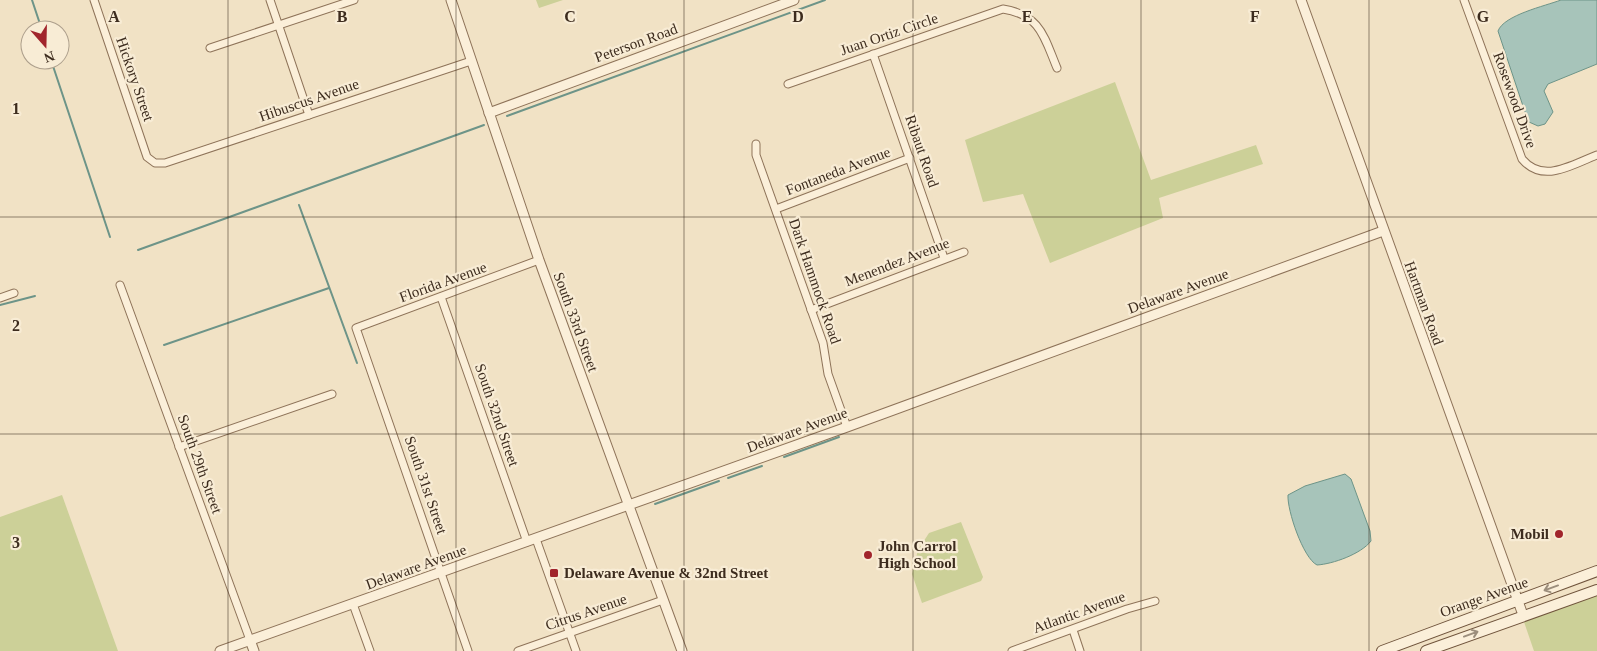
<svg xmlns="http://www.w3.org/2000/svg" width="1597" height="651" font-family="'Times New Roman',serif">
<rect width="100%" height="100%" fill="#f1e2c5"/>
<g fill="#ccd098">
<path d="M536 0H563L539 8Z"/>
<path d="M1115 82 1151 180 1256 145 1263 164 1159 198 1163 218 1050 263 1023 194 983 202 965 140Z"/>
<path d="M62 495 118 651H0V517Z"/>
<path d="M961 522 983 577 981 581 922 603 912 574 918 550 929 533Z"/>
<path d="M1597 594V651H1534L1523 619Z"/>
</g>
<g fill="#a7c4ba" stroke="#6d9488">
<path d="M1561 0H1597V64L1548 84 1544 91 1553 112 1545 124 1538 126 1529 122 1527 118 1498 31C1504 15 1545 6 1561 0Z"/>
<path d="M1345 474 1351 479 1370 531 1371 541C1361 554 1333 564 1317 565 1303 558 1287 510 1288 495L1305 486Z"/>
</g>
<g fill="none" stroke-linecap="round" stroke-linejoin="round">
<g stroke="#6d9488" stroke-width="2">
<path d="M32 0 42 30"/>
<path d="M51 60 110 237"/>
<path d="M507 116 825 0"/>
<path d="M299 205 357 363"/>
<path d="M138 250 484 125"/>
<path d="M0 305 35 296"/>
<path d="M164 345 329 288"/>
<path d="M784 457 839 437"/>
<path d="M728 478 762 466"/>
<path d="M655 504 719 481"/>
</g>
<g stroke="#8e7359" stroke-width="9">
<g id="minor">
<path d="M94 0 147 157 155 163H165L471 61"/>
<path d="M270 0 309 115"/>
<path d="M1464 0 1522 159C1543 184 1571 165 1597 155"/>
<path d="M210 48 354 0"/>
<path d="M873 54 944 258"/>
<path d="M788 84 1003 9C1041 15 1044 37 1057 68"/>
<path d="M756 144V155L823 343 828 374 847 427"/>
<path d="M776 209 910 158"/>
<path d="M120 285 250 640"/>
<path d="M441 297 527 542"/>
<path d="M0 298 14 293"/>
<path d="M811 310 964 252"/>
<path d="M179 447 332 394"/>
<path d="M536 539 576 651"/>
<path d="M353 604 370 651"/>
<path d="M1073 630 1080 651"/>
<path d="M468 651 356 328 539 260"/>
<path d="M518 651 663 600"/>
<path d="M1012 651 1127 609 1155 601"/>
</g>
</g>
<g stroke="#8e7359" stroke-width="11">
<g id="tertiary">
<path d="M451 0 539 260 682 651"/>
<path d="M1301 0 1523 615"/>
<path d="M489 113 794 0"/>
<path d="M250 640 254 651"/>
<path d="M220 651 847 427 1383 231"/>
</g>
</g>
<g stroke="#70543c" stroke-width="12">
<g id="secondary">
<path d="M1382 651 1597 571"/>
<path d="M1426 651 1597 590"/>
</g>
</g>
<use href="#minor" stroke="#fbefd9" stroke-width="7"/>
<use href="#tertiary" stroke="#fbefd9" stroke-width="9"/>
<use href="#secondary" stroke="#fbefd9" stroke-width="10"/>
</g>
<defs><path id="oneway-shaft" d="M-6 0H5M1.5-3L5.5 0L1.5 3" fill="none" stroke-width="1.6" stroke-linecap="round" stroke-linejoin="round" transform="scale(1.25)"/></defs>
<g stroke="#9c8e7c">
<use href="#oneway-shaft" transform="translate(1551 588) rotate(160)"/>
<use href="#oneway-shaft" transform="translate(1471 634) rotate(-20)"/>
</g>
<path fill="none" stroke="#3d2c1e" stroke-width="1" stroke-opacity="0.55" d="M228 0V651M456 0V651M684 0V651M913 0V651M1141 0V651M1369 0V651M0 217H1597M0 434H1597"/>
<g fill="#a1252c" stroke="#f8ecd5" stroke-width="2">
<circle cx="1559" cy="534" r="5"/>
<circle cx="868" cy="555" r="5"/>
<rect x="549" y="568" width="10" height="10" rx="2.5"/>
</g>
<g text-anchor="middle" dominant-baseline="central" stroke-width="4.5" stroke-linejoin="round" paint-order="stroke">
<g font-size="15" fill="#3d2c1e" stroke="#f8ecd5">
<text transform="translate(889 34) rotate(-19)">Juan Ortiz Circle</text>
<text transform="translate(636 43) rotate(-20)">Peterson Road</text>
<text transform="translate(135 79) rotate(71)">Hickory Street</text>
<text transform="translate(309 100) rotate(-19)">Hibuscus Avenue</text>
<text transform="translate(1515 100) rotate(70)">Rosewood Drive</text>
<text transform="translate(922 151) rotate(71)">Ribaut Road</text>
<text transform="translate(838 171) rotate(-21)">Fontaneda Avenue</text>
<text transform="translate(897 262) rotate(-21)">Menendez Avenue</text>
<text transform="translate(815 281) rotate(71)">Dark Hammock Road</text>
<text transform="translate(443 282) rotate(-20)">Florida Avenue</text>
<text transform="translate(1178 291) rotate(-20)">Delaware Avenue</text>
<text transform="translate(1424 303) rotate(70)">Hartman Road</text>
<text transform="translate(576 322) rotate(70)">South 33rd Street</text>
<text transform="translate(497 415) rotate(71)">South 32nd Street</text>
<text transform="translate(797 430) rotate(-20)">Delaware Avenue</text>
<text transform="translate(200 464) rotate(70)">South 29th Street</text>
<text transform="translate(426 485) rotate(71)">South 31st Street</text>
<text transform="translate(416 567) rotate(-20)">Delaware Avenue</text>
<text transform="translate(1484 597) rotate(-20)">Orange Avenue</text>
<text transform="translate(586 612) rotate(-19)">Citrus Avenue</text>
<text transform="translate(1079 612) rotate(-20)">Atlantic Avenue</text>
</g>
<g font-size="15" font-weight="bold" fill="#3d2c1e" stroke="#f8ecd5" text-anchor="start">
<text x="1549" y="534" text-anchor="end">Mobil</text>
<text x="878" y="546">John Carrol<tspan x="878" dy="17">High School</tspan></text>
<text x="564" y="573">Delaware Avenue &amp; 32nd Street</text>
</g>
</g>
<g font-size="16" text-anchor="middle" font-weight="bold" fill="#3d2c1e" stroke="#f8ecd5" stroke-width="4.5" stroke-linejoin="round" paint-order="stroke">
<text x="114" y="22">A</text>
<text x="342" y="22">B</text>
<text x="570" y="22">C</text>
<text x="798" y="22">D</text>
<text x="1027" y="22">E</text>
<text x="1255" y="22">F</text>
<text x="1483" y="22">G</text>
<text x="16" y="114">1</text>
<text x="16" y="331">2</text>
<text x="16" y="548">3</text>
</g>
<g transform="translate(45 45) rotate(160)"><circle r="24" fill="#f8ecd5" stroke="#ad9f8c"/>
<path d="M0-4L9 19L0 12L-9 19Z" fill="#a1252c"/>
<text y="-8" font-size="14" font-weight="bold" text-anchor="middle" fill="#3d2c1e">N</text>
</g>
</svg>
